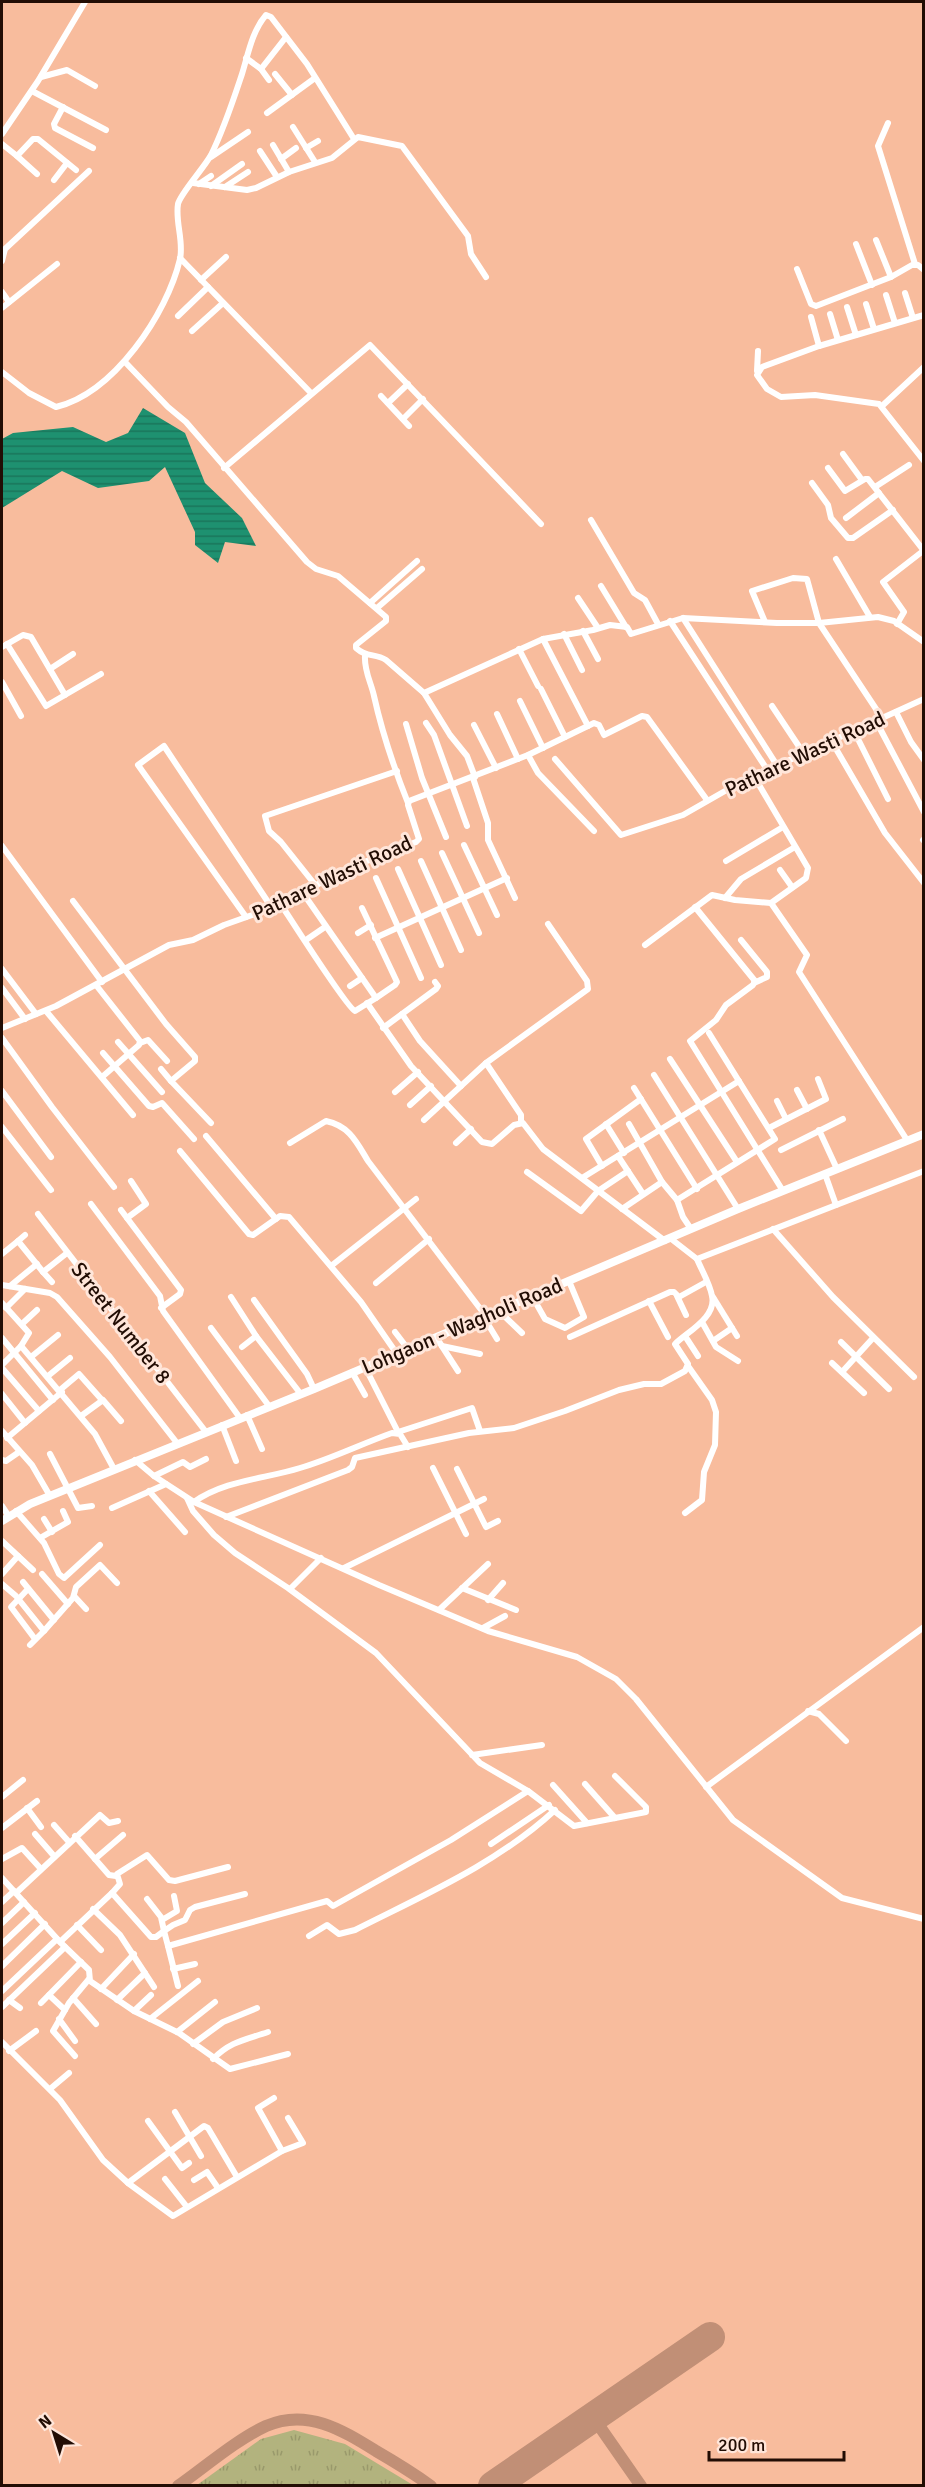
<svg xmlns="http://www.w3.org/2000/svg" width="925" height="2487" font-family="Signika,sans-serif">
<defs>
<pattern id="grass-tufts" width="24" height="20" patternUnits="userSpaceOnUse" patternTransform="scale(1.5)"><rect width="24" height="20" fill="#b2b37e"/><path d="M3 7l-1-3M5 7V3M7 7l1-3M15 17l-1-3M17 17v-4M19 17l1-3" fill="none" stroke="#99996b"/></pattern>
<pattern id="water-rules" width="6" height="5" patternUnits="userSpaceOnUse" patternTransform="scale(1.5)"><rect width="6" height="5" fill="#1e9170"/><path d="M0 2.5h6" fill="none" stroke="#1a755a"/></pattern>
</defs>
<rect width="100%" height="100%" fill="#f8bc9d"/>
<path fill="url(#grass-tufts)" d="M294 2430 345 2444 413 2485H197L261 2439Z"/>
<path fill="url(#water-rules)" d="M143 408 185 433 205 483 242 518 256 546 225 542 218 563 195 545V532L165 467 149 481 98 488 62 471 2 508V439L13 433 73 427 106 442 128 433Z"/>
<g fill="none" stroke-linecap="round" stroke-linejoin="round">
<g stroke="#c18f76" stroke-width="12">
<path d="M593 2417 641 2486"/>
<path d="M178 2486C205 2467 236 2440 266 2426 307 2408 342 2430 376 2451 395 2462 413 2473 431 2486"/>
</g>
<path stroke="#c18f76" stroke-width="30" d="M493 2486 710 2337"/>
<g stroke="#fff" stroke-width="6">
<path d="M246 58 261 69 269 80"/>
<path d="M261 69 286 37"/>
<path d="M275 74 292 95"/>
<path d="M41 77 67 70 95 86"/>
<path d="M32 91 106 130"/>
<path d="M63 107 54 124 55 128 93 148"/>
<path d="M267 113 315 78"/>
<path d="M888 123 878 146 915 264"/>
<path d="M293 127 315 162"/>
<path d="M2 134 38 81 85 2"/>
<path d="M2 144 17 156 33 139H38L76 170"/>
<path d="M273 145 289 172"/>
<path d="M306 148 318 141"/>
<path d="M260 151 277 177"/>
<path d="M17 156 37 174"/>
<path d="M211 157 248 132"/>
<path d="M281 159 296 148"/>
<path d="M54 180 67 163"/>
<path d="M193 183 247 190 256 188 289 172 332 158 358 137 402 146 468 236 471 254 486 277"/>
<path d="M199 184 211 176"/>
<path d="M211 186 242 164"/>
<path d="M225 187 248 172"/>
<path d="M876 240 891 277"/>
<path d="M856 244 872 285"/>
<path d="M180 258 311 393"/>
<path d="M2 261 5 249 89 171"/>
<path d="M797 269 811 304 816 306 891 277 912 265H918L924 270"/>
<path d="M201 280 226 257"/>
<path d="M2 292 9 302"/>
<path d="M905 293 913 318"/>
<path d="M886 295 895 323"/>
<path d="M866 304 874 329"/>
<path d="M847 307 856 335"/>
<path d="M2 308 57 264"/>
<path d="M830 314 838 340"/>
<path d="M924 315 819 346 762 367 757 375 767 389 781 397 815 395 879 404 924 461"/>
<path d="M178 316 208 287"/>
<path d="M811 317 819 346"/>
<path d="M192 331 223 303"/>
<path d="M125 362 168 407 186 422 307 562 316 569 338 576 386 617V621L356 645V648C367 658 375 653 386 660L424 693 543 639 593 630 610 625 627 627 631 634 683 618 777 623H819L878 617 894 621 924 642"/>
<path d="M757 371 758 351"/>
<path d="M2 372 29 393 56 407C114 393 167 314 180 259 184 241 175 222 178 204 180 194 204 168 211 155 224 129 233 101 242 74 248 55 252 31 266 15L271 17 307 64 354 139"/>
<path d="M381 396 409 426"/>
<path d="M388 403 408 384"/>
<path d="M882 406 924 367"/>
<path d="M403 419 423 399"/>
<path d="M843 454 862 480"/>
<path d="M224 468 370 345 541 524"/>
<path d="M828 468 845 491 865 479H868L924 551"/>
<path d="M812 483 828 505 831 518 848 538H853L893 510"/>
<path d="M875 487 909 465"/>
<path d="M846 518 879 493"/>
<path d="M591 520 634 593 645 600 658 624"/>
<path d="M836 559 870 617"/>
<path d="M601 586 626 627"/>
<path d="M578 598 598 628"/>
<path d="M370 603 417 561"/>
<path d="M377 608 422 569"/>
<path d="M683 618 778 767"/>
<path d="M670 621 768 771"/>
<path d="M765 622 752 591 793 578 807 579 819 623 882 718"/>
<path d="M897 624 904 612 883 582 923 551"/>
<path d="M583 631 598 659"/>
<path d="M564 634 582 670"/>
<path d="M543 639 588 726"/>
<path d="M7 644 46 706 101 674"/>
<path d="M2 647 23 635 31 637 65 695"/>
<path d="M519 649 538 686"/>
<path d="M365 656C364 671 371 682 374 696 382 732 394 768 408 803"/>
<path d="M50 669 73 654"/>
<path d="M2 682 21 716"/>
<path d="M541 689 565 737"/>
<path d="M424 693 450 735 467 756 475 777"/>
<path d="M520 701 543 748"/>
<path d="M772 706 804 754"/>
<path d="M896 712 911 742 924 760"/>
<path d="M497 714 518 759"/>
<path d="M876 721 924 812"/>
<path d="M426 723 434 735 467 826"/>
<path d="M406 724 422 778 446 837"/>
<path d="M474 725 496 768"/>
<path d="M854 731 888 799"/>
<path d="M832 742 885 833 924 883"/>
<path d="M528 755 538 773 594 831"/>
<path d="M555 759 621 835 683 815 739 783 924 699"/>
<path d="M473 778 488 823V840L515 898"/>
<path d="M755 778 808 868 806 878 771 903 807 955 799 972 907 1140"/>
<path d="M923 840 924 841"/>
<path d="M464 845 497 915"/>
<path d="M2 846 102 982"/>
<path d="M442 853 479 933"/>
<path d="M421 861 461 950"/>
<path d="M726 861 783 827"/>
<path d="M398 869 441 965"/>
<path d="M780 870 792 887"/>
<path d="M376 878 421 978"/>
<path d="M316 886 281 842 269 831 265 816 397 771"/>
<path d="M725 898 741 879 795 847"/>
<path d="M73 901 166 1024 195 1057V1061L171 1081 211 1123"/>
<path d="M280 903C290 918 347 1008 355 1011L376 998 303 893"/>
<path d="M695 907 755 981 753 985 726 1005 716 1020 690 1041 783 1191"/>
<path d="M362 908 397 982 395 985 376 998"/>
<path d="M246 917 138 765 164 746 272 908"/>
<path d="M358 933 371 925"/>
<path d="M375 938 507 878"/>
<path d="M306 940 325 927"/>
<path d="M741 940 767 972V977L754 983"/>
<path d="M645 945 712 895 735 900 771 903"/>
<path d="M2 969 36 1014"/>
<path d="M96 985 140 1041 139 1045 102 1077"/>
<path d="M350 986 362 978"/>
<path d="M2 988 25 1019"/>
<path d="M367 1003 411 1066 482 1142 492 1144 514 1125 523 1123 543 1149 665 1241"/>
<path d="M46 1011 133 1115"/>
<path d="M402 1014 420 1041 461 1086"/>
<path d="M2 1028 56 1006 169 945 193 940 224 925 272 908 349 868 416 842 419 839 408 805 409 801 528 755 594 723 599 725 604 735 642 716 647 717 707 800"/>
<path d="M383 1028 436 989 438 986 435 982"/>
<path d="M2 1038 52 1107 114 1187"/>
<path d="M118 1042 162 1092"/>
<path d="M140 1043 148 1040 167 1061"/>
<path d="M103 1053 149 1106 153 1107 162 1103 194 1139"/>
<path d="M670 1059 737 1162"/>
<path d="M486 1063 521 1115V1122"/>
<path d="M161 1069 171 1081"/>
<path d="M654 1075 738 1209"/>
<path d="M634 1088 697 1189"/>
<path d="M797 1090 807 1109"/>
<path d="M2 1091 51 1157"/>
<path d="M395 1092 418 1072"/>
<path d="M777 1101 786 1119"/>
<path d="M410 1105 431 1086"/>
<path d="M424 1120 486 1063 588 989 587 981 548 924"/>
<path d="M606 1124 624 1153"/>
<path d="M629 1124 662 1182 677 1200 775 1139 709 1033"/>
<path d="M2 1127 51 1190"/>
<path d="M769 1128 826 1099 818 1079"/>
<path d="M819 1130 837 1169"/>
<path d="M206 1136 276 1219"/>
<path d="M290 1143 326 1121C350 1126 357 1143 368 1161L485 1315"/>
<path d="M456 1143 471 1129"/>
<path d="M781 1150 843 1119"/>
<path d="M180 1151 249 1234 253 1235 280 1216 289 1217 361 1302 397 1354"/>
<path d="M618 1156 643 1194"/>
<path d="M602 1166 586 1139 641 1099"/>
<path d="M527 1172 581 1211 598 1191 628 1171"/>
<path d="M825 1174 836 1205"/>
<path d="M582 1178 739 1081"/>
<path d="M677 1200 683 1217 691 1229"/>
<path d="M91 1204 160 1296 163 1311 240 1418"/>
<path d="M622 1209 662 1182"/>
<path d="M121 1210 181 1290 180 1294 161 1308"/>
<path d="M38 1214 206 1432"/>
<path d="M127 1218 146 1204 131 1181"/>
<path d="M773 1229 833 1297 914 1377"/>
<path d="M670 1238 697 1259 924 1171"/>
<path d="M18 1241 25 1235"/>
<path d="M2 1254 18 1241 43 1272 67 1253"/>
<path d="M331 1266 416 1199"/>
<path d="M43 1272 52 1282"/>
<path d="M376 1283 429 1239"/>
<path d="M2 1285 50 1293 57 1297 110 1357 177 1443"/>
<path d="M10 1286 37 1264"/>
<path d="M532 1296 545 1319 565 1328 584 1317 569 1281"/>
<path d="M677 1296 686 1315"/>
<path d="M231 1297 256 1336 300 1393"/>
<path d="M713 1297 737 1336"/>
<path d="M254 1300 307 1374 314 1389"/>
<path d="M649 1301 668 1337"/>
<path d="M2 1303 29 1333 21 1346 2 1365"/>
<path d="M6 1308 25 1289"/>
<path d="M498 1310 522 1333"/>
<path d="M483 1316 497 1339"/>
<path d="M702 1322 716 1347 738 1361"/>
<path d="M22 1324 37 1310"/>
<path d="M211 1328 269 1406"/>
<path d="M395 1332 408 1349"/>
<path d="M685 1336 698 1356"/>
<path d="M436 1337 458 1371"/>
<path d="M570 1337 670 1292H674L679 1297 706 1282"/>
<path d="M2 1338 53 1400"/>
<path d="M713 1341 732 1328"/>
<path d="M841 1342 889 1389"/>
<path d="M21 1346 95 1434 114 1469"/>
<path d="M442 1346 480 1354"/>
<path d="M242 1347 256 1336"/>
<path d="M31 1357 58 1335"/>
<path d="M832 1363 864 1393"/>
<path d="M365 1367 398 1432 472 1408 480 1431"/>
<path d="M2 1368 39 1411"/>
<path d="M352 1372 365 1395"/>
<path d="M842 1372 873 1338"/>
<path d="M48 1376 70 1358"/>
<path d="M60 1390 79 1374 102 1400"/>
<path d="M2 1394 25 1423"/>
<path d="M247 1415 262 1449"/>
<path d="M81 1416 103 1400 121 1421"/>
<path d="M222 1425 236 1461"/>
<path d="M2 1431 32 1465 50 1496"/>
<path d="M7 1438 62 1392"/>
<path d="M50 1454 78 1508 92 1506"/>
<path d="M2 1460 6 1461 19 1452"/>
<path d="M135 1460 154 1476 194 1502 379 1585 488 1631 577 1657 616 1679 636 1699 733 1820 842 1898 924 1919"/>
<path d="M433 1468 466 1534"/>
<path d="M457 1469 486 1527 498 1521"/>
<path d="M154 1476 183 1462 190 1467 206 1459"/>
<path d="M149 1491 185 1532"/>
<path d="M194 1502C225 1480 265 1479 300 1468 331 1459 361 1444 392 1433L400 1434 408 1447"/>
<path d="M2 1506 8 1515"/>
<path d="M112 1508 166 1484"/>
<path d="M16 1511 44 1543 59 1574 64 1578 100 1545"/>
<path d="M685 1513 702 1500 704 1472 715 1445 716 1412 712 1400 688 1366"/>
<path d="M226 1517 348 1470 352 1467 355 1458 469 1433 514 1428 565 1411 619 1390 644 1384H661L685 1371 688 1364 675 1344C687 1332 717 1317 712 1296 710 1284 702 1271 697 1259"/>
<path d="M44 1519 52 1532"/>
<path d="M40 1538 68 1522 63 1511"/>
<path d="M2 1541 33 1570"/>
<path d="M344 1568 484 1499"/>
<path d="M2 1574 18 1556"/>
<path d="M42 1574 68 1604"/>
<path d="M23 1582 54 1620"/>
<path d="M2 1584 16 1596 44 1631 73 1598 76 1587 100 1565 117 1583"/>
<path d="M462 1588 516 1610"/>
<path d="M28 1589 11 1607 35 1639"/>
<path d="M290 1589 321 1558"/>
<path d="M74 1596 86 1609"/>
<path d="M488 1600 503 1583"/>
<path d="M439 1610 488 1564"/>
<path d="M483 1628 505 1616"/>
<path d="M30 1645 44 1631"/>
<path d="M808 1711 819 1714 846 1741"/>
<path d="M472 1755 542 1745"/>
<path d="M585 1784 615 1818"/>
<path d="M553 1785 587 1823"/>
<path d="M706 1787 924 1627"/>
<path d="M528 1791 574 1826 646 1812V1807L615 1776"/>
<path d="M2 1797 23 1780"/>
<path d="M27 1808 41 1827"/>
<path d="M54 1825 69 1842"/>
<path d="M2 1828 37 1801"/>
<path d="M35 1834 54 1856"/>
<path d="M75 1836 109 1875 116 1876"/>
<path d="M491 1844 549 1805"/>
<path d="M2 1859 22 1848 41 1869"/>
<path d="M95 1859 123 1835"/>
<path d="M2 1878 60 1942 89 1970 90 1981 134 2011 179 2033 230 2069 288 2054"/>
<path d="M16 1893 100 1815 109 1823 118 1821"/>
<path d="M112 1893 120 1884 117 1874 147 1855 169 1880 175 1881 228 1867"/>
<path d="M147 1899 161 1917 164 1931 173 1925 185 1920 190 1910 195 1907 245 1894"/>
<path d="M2 1902 14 1891"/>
<path d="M93 1909 120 1935 154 1987"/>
<path d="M162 1920 177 1911 174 1896"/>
<path d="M2 1923 24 1902"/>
<path d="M77 1925 101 1950"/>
<path d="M309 1936 327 1925 339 1934 355 1930C424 1895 498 1863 555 1810"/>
<path d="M60 1942 112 1893 151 1937H156L164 1931 168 1946 327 1901 333 1906 451 1840 528 1791 480 1763 376 1653 288 1588 235 1553 214 1535 193 1511 187 1498"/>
<path d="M2 1944 35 1913"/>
<path d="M168 1946 178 1986"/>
<path d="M2 1966 45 1924"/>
<path d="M173 1969 195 1964"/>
<path d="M101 1989 134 1954"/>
<path d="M2 1991 57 1939"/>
<path d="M49 1995 65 2010"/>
<path d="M73 1998 96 2024"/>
<path d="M9 2000 20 2008"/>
<path d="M117 2000 145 1973"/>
<path d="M41 2003 81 1962"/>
<path d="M2 2007 65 1947"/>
<path d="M134 2011 151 1995"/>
<path d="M59 2019 75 2041"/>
<path d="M150 2019 198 1981"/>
<path d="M177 2032 215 2002"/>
<path d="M2 2042 60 2100 103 2160 128 2183 173 2216 282 2151 303 2143 288 2118"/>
<path d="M193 2044 223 2022 257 2008"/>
<path d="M9 2051 36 2031"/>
<path d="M75 2056 53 2031 69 2003 89 1979"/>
<path d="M213 2059C231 2041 245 2040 268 2032"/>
<path d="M50 2089 69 2073"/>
<path d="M274 2098 258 2108 282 2151"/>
<path d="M175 2112 201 2156"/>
<path d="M148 2121 182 2168 189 2163"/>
<path d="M165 2179 187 2207"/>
<path d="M194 2180 207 2172 218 2188"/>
<path d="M128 2183 204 2126 208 2128 237 2177"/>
</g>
<path stroke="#fff" stroke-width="8" d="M2 1521 30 1504 314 1389 738 1209 924 1134"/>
</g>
<g text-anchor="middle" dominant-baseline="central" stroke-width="6" stroke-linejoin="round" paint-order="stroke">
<g font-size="21" fill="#220d04" stroke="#ffe6da">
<text transform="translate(805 754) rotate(-25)">Pathare Wasti Road</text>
<text transform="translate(332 878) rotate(-25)">Pathare Wasti Road</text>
<text transform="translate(121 1323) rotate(52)">Street Number 8</text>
<text transform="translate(462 1326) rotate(-23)">Lohgaon - Wagholi Road</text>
</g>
</g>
<rect width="925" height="2487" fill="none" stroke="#220d04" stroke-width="6"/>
<g transform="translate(54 2433) rotate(322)" stroke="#ffe6da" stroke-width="4.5" paint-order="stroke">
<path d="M0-4.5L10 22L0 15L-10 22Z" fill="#220d04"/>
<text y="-9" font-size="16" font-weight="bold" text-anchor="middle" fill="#220d04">N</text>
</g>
<path d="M709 2451v9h135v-9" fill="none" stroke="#220d04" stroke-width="3"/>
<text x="718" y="2451" font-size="18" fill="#220d04" stroke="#ffe6da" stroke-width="4.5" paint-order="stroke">200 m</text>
</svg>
